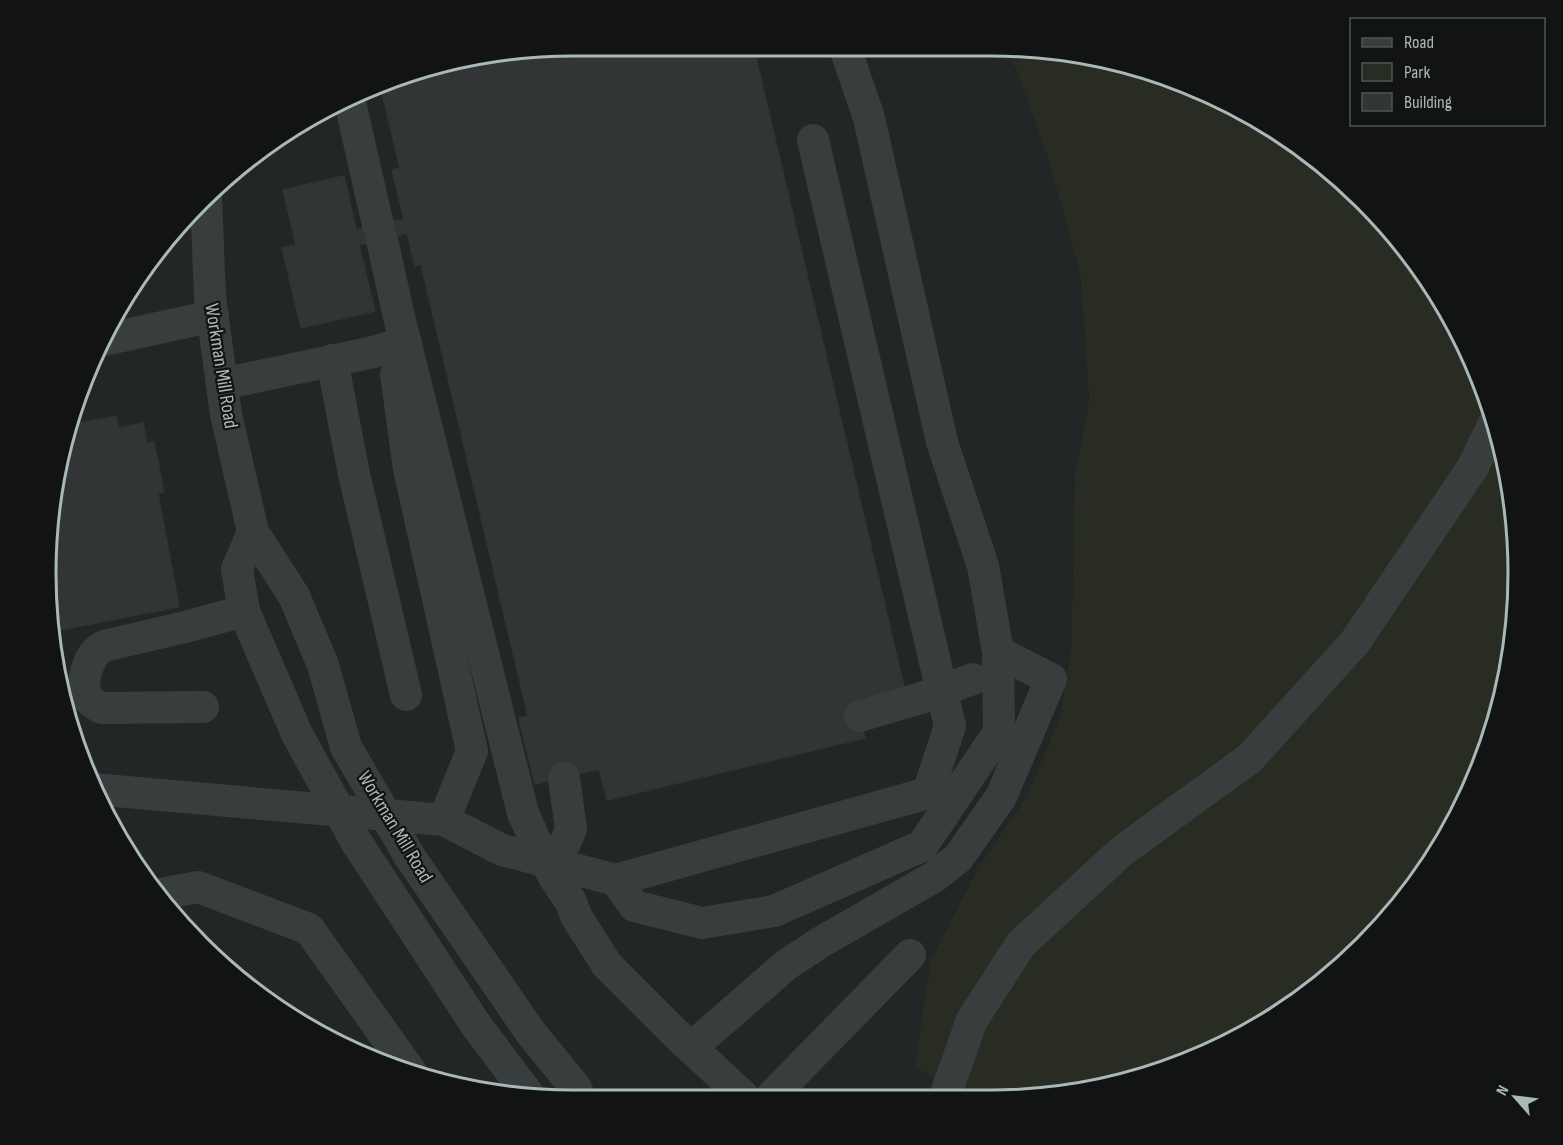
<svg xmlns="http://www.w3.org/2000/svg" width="1563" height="1145" font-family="'Sofia Sans Condensed',sans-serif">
<rect width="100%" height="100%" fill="#171919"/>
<path fill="#232626" d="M572 45H991L1003 47 1018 74 1051 169 1080 274 1089 400 1075 473 1071 649 1059 720 1026 797 981 863 931 958 957 1096 538 1099 436 1082 339 1045 251 991 154 894 85 774 49 641 50 503 99 339 176 225 280 134 436 63Z"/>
<path fill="#292c23" d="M1003 47 1127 63 1283 134 1409 251 1463 339 1500 436 1517 538 1514 641 1490 742 1447 836 1387 920 1312 991 1193 1060 1060 1095 957 1096 915 1066 931 958 981 863 1026 797 1059 720 1071 649 1075 473 1089 400 1080 274 1051 169 1018 74Z"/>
<g fill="#323535" stroke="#313435" stroke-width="1.5">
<path d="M572 45H753L905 691 856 702 865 738 607 800 599 769 535 784 519 718 528 716 421 264 415 266 407 233 359 245 375 311 301 328 282 248 296 245 283 190 344 176 356 230 404 219 392 170 400 168 381 88 436 63Z"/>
<path d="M116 416 119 428 143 423 147 444 154 442 164 492 158 493 179 607 49 632 50 503 74 424Z"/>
<path d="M180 911 183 922 173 913Z"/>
</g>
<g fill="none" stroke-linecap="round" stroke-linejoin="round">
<g stroke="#383e3e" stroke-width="32">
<path d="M350 102 378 225"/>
<path d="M206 198 210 297 226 414 253 532 294 596 323 665 346 747"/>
<path d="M382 240 399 317 523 813 536 842"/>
<path d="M99 341 213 316"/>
<path d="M332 360 354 474 406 695"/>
<path d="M396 374 409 469 472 751 444 820"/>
<path d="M222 384 369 353 406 343"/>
<path d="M253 532 237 569 244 611 297 734 304 747"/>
<path d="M203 707 101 708C95 704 89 701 86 695 80 684 89 656 99 649 102 647 105 646 108 645L185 627 244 611"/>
<path d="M860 716 921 698"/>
<path d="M564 778 571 829 565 843"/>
<path d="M93 789 444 820 502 850 616 880 928 793 950 726 813 140"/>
<path d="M357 843 476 1025 531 1098"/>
<path d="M410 857 531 1033 576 1088 580 1099"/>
<path d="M616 880 634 906 702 923 774 911 922 846 999 732 998 652"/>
<path d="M155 895 198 887 309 929 411 1072"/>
<path d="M571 902 576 916 607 965 675 1033 744 1097"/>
<path d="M691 1048 786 965 821 942 934 877 958 858 1001 797 1051 679 998 652 983 566 942 442 869 118 844 45"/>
<path d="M945 1096 972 1020 1021 944 1122 851 1250 758 1355 642 1473 467 1495 421"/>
<path d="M771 1097 910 955"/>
</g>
<g stroke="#383e3e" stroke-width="32">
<path d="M921 698 973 679"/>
<path d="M304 747 357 843"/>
<path d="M346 747 410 857"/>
<path d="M536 842 554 877 571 902"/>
</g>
</g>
<g text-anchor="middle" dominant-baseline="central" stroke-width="4.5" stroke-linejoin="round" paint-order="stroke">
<g font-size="20" fill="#a9b9b8" stroke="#121414">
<text transform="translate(221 366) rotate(81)">Workman Mill Road</text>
<text transform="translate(395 827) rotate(59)">Workman Mill Road</text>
</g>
</g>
<path d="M0 0H1563V1145H0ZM573 56H991A517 517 0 0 1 1508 573V573A517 517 0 0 1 991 1090H573A517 517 0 0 1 56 573V573A517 517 0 0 1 573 56Z" fill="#121414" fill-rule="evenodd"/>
<path fill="none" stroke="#a9b9b8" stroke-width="3" d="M573 56H991A517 517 0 0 1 1508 573V573A517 517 0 0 1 991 1090H573A517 517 0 0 1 56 573V573A517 517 0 0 1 573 56Z"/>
<rect x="1350" y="18" width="195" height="108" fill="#121414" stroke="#4e5656" stroke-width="1.5"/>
<rect x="1362" y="38" width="30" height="9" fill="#383e3e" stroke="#4e5656" stroke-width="1.5"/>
<text x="1404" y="48" font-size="18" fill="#a9b9b8">Road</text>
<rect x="1362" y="63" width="30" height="18" fill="#292c23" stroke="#4e5656" stroke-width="1.5"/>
<text x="1404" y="78" font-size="18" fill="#a9b9b8">Park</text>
<rect x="1362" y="93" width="30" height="18" fill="#323535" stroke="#4e5656" stroke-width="1.5"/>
<text x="1404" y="108" font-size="18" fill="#a9b9b8">Building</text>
<g transform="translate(1515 1097) rotate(298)" stroke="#121414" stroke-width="4.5" paint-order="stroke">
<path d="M0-4.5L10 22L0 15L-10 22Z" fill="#a9b9b8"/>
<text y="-9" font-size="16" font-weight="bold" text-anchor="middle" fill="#a9b9b8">N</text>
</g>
</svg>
